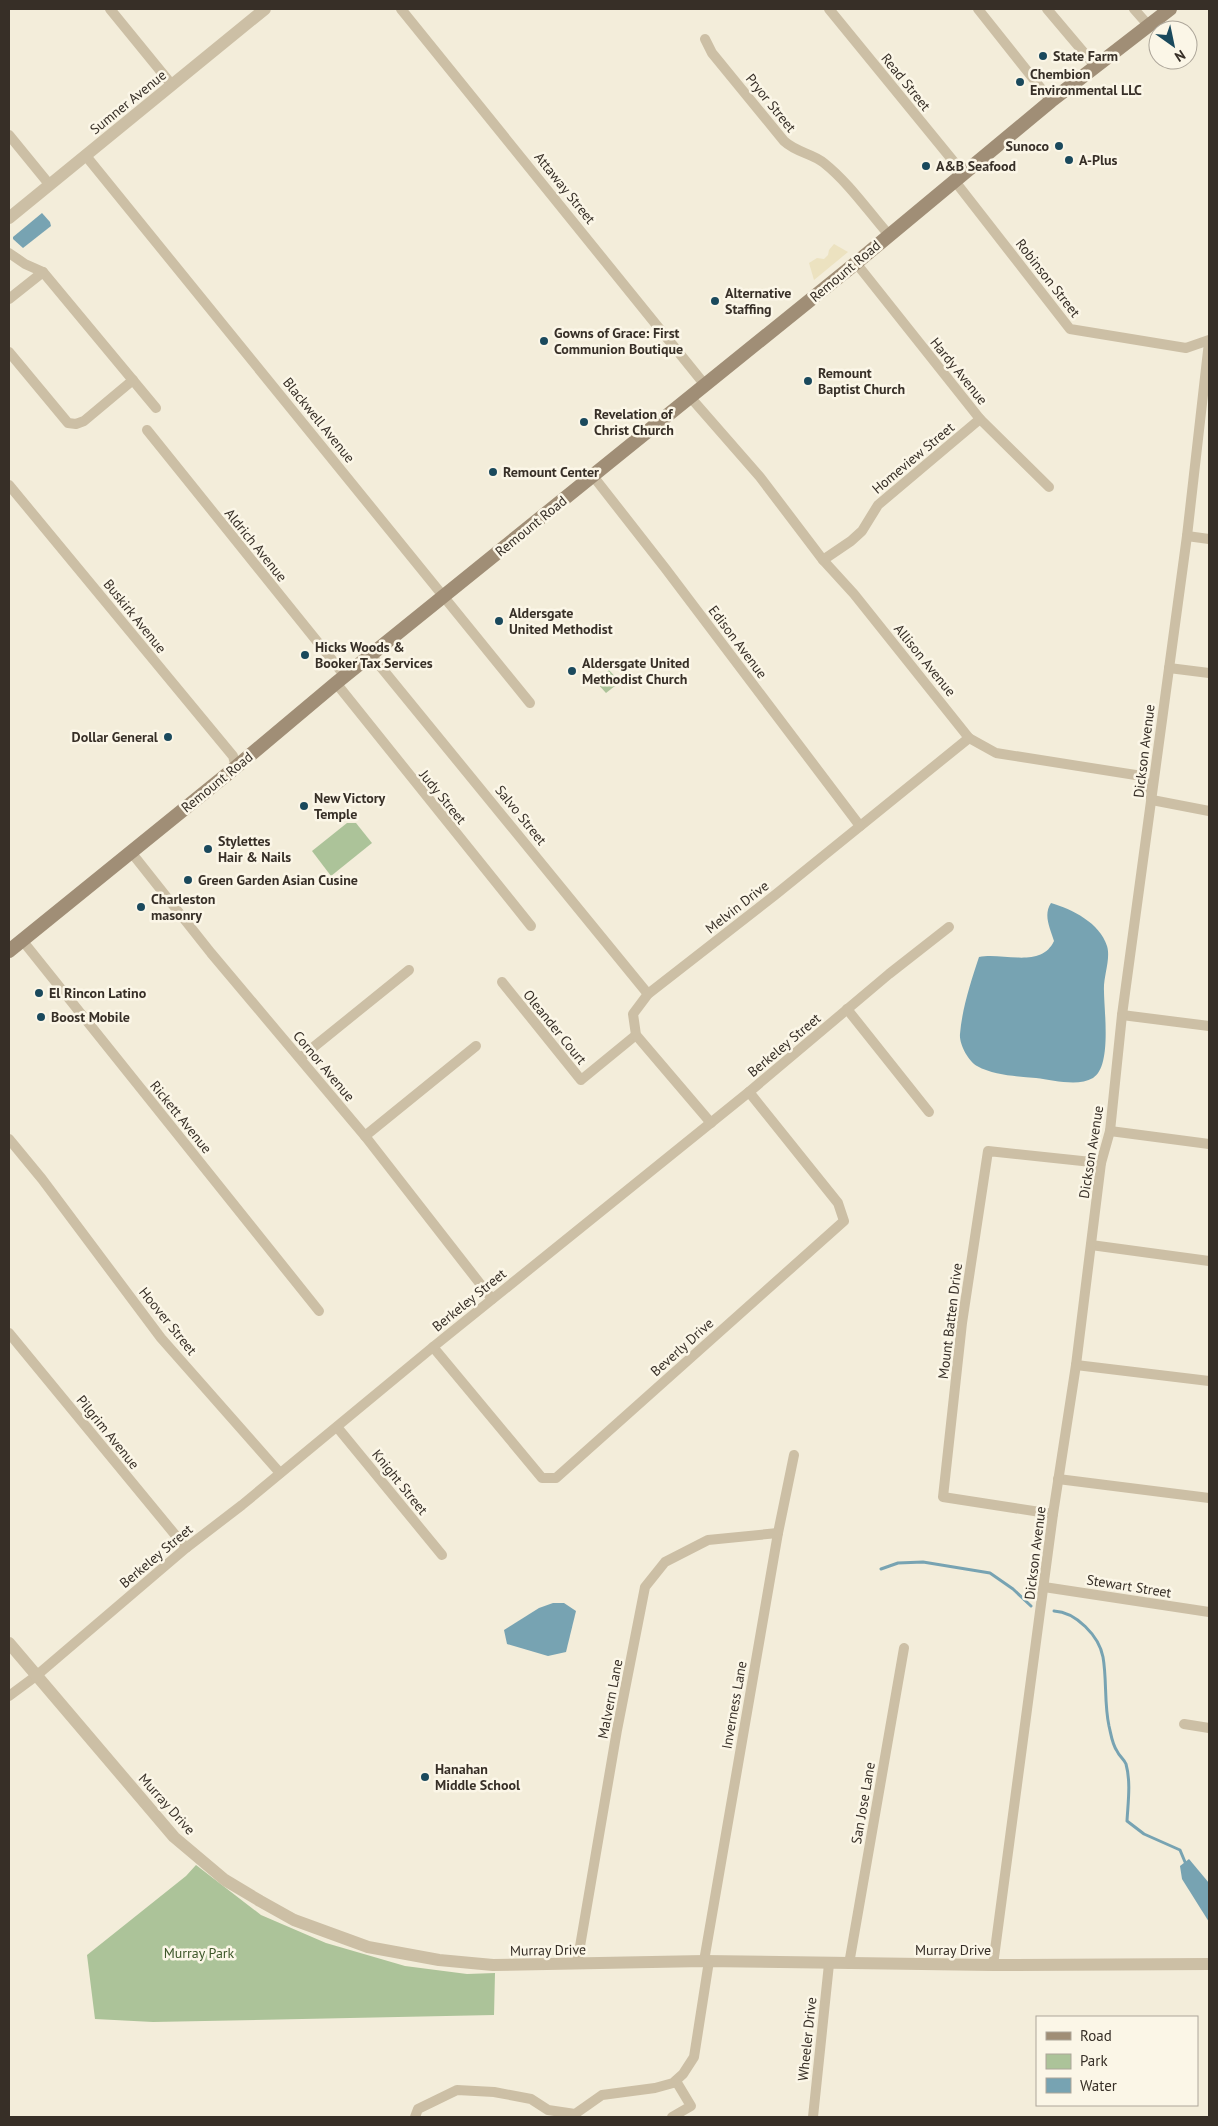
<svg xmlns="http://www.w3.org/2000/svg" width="1218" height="2126" font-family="'PT Sans',sans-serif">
<rect width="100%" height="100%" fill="#f3edda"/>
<g fill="#acc399">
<path d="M609 670 620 682 606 693 596 682Z"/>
<path d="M347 823H356L372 843 331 876 312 851Z"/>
<path d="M196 1865 261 1915 326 1943 405 1966 467 1974 495 1973 494 2015 153 2022 95 2019 87 1955 186 1876Z"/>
</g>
<path fill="#ece2c0" d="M834 244 848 252 814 280 809 263 817 258 824 259 828 255 829 250Z"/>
<g fill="#77a3b2">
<path d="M42 213 50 222 51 226 23 248 13 239V237Z"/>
<path d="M1051 903C1072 909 1100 923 1107 946 1111 959 1103 977 1104 991 1104 1010 1112 1067 1093 1078 1078 1087 1053 1080 1036 1078 1017 1076 995 1076 977 1066 968 1061 959 1044 960 1034 962 1009 971 981 979 957 1003 952 1041 969 1054 941 1050 928 1043 915 1051 903Z"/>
<path d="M553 1603H564L576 1611 566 1652 548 1656 507 1644 504 1630 539 1608Z"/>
<path d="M1189 1859 1209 1883V1922L1182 1879 1180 1866Z"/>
</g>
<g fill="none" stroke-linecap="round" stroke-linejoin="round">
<g stroke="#77a3b2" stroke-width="3">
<path d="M881 1569 898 1563 923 1562 990 1573 1013 1589 1031 1606"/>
<path d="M1054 1611C1076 1612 1099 1636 1103 1657 1107 1680 1104 1703 1109 1726 1111 1734 1112 1744 1117 1751 1119 1756 1124 1759 1126 1764 1131 1782 1128 1803 1127 1821L1144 1834 1180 1850 1185 1862"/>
</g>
<g stroke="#ccbfa5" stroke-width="10">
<path d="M110 9 172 85"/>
<path d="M401 9 705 385"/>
<path d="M829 9 963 173"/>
<path d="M978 9 1051 101"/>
<path d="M1047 9 1096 67"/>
<path d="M1134 9 1149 26"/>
<path d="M705 39 712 53 784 141C797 153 812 153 824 163 849 183 868 211 889 235"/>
<path d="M9 135 49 184"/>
<path d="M86 156 530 703"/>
<path d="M954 180 1070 329 1186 348 1209 340"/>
<path d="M9 253 25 264 43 272 156 408"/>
<path d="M856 263 980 419 1049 487"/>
<path d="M9 299 43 272"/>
<path d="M9 352 68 423 76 424 84 421 133 380"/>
<path d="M691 398 760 477 823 560 854 594 969 738 996 753 1142 776 1152 800 1209 811"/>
<path d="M147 430 345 676"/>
<path d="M593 476 665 568 860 826"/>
<path d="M9 485 233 756 236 767"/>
<path d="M1187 536 1209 539"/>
<path d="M823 560 851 541 862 531 878 505 980 419"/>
<path d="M371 655 648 994"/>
<path d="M1169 668 1209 673"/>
<path d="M336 683 531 926"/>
<path d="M131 852 211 953 365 1136 492 1299"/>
<path d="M22 940 319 1311"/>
<path d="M502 982 581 1080 636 1035"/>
<path d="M847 1009 929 1112"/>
<path d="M1122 1015 1209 1026"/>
<path d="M300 1058 409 970"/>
<path d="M711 1123 636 1035 633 1014 648 994 775 895 969 738"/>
<path d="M1110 1131 1209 1144"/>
<path d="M365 1136 476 1046"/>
<path d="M9 1139 42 1179 161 1338 280 1473"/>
<path d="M1091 1245 1209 1261"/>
<path d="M9 1333 186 1548"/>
<path d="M433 1347 542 1478H556L844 1221 838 1203 749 1092"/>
<path d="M1076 1365 1209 1381"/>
<path d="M337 1427 442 1555"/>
<path d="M1058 1479 1209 1498"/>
<path d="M1053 1514 943 1497 962 1323 988 1151 1101 1163"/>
<path d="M1044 1587 1209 1612"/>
<path d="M9 1696 36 1676 186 1548 242 1505 433 1347 749 1092 889 974 949 927"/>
<path d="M1184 1724 1209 1728"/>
<path d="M704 1961 778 1533 794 1455"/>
<path d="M577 1964 617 1730 645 1587 665 1562 708 1540 778 1533"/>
<path d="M849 1964 904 1648"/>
<path d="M993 1965 1053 1514 1076 1365 1101 1163 1110 1131 1122 1015 1187 536 1209 342"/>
<path d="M415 2117 418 2109 457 2090 494 2092 531 2099 548 2110 575 2114 602 2095 655 2088 673 2083 683 2074 694 2057 709 1961"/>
<path d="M672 2117 691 2106 676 2081"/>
<path d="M813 2117 829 1964"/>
</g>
<g stroke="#ccbfa5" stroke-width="12">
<path d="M9 218 265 9"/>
<path d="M9 1643 174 1837 225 1880 260 1901 294 1920 368 1947 439 1960 493 1965 704 1961 993 1965 1209 1964"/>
</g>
<path stroke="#a08e76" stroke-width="14" d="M9 951 236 767 336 683 856 263 1051 101 1170 9"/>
</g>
<g fill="#1a495c" stroke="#fbf6e7" stroke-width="2">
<circle cx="1043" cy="56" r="5"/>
<circle cx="1020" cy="82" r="5"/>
<circle cx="1059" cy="146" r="5"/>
<circle cx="1069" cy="160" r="5"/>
<circle cx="926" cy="166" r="5"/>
<circle cx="715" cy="301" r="5"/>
<circle cx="544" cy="341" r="5"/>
<circle cx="808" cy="381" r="5"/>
<circle cx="584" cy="422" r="5"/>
<circle cx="493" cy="472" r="5"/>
<circle cx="499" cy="621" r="5"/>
<circle cx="305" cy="655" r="5"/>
<circle cx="572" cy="671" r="5"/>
<circle cx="168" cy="737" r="5"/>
<circle cx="304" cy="806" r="5"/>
<circle cx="208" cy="849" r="5"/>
<circle cx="188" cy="880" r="5"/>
<circle cx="141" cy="907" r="5"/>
<circle cx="39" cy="993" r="5"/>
<circle cx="41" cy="1017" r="5"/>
<circle cx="425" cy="1777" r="5"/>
</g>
<g text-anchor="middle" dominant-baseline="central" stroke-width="5" stroke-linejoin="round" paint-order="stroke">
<g font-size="14" font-weight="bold" fill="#372f27" stroke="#fbf6e7" text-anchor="start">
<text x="1053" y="56">State Farm</text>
<text x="1030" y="74">Chembion<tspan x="1030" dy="16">Environmental LLC</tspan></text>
<text x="1049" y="146" text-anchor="end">Sunoco</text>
<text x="1079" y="160">A-Plus</text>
<text x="936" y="166">A&amp;B Seafood</text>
<text x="725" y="293">Alternative<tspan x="725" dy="16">Staffing</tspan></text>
<text x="554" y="333">Gowns of Grace: First<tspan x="554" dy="16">Communion Boutique</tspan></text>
<text x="818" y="373">Remount<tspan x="818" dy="16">Baptist Church</tspan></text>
<text x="594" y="414">Revelation of<tspan x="594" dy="16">Christ Church</tspan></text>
<text x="503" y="472">Remount Center</text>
<text x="509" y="613">Aldersgate<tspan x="509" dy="16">United Methodist</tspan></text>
<text x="315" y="647">Hicks Woods &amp;<tspan x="315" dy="16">Booker Tax Services</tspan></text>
<text x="582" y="663">Aldersgate United<tspan x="582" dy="16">Methodist Church</tspan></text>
<text x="158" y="737" text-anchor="end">Dollar General</text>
<text x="314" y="798">New Victory<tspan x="314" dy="16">Temple</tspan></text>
<text x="218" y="841">Stylettes<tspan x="218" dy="16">Hair &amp; Nails</tspan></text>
<text x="198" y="880">Green Garden Asian Cusine</text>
<text x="151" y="899">Charleston<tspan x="151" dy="16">masonry</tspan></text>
<text x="49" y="993">El Rincon Latino</text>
<text x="51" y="1017">Boost Mobile</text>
<text x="435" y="1769">Hanahan<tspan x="435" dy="16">Middle School</tspan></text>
</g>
<g font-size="14" fill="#372f27" stroke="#fbf6e7">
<text transform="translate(906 82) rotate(51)">Read Street</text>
<text transform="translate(128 102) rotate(-39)">Sumner Avenue</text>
<text transform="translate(771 103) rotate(51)">Pryor Street</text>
<text transform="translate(565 188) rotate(51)">Attaway Street</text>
<text transform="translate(845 271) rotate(-40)">Remount Road</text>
<text transform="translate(1048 278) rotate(52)">Robinson Street</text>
<text transform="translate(959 371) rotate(51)">Hardy Avenue</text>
<text transform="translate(319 420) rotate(51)">Blackwell Avenue</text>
<text transform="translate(913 458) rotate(-40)">Homeview Street</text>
<text transform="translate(531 526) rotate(-39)">Remount Road</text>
<text transform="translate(256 545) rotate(51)">Aldrich Avenue</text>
<text transform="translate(135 616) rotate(51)">Buskirk Avenue</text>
<text transform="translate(738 642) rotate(53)">Edison Avenue</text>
<text transform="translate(925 660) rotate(51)">Allison Avenue</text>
<text transform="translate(1144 751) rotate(-83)">Dickson Avenue</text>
<text transform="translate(217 782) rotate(-39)">Remount Road</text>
<text transform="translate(443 797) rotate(51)">Judy Street</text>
<text transform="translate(521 815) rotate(51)">Salvo Street</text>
<text transform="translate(737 907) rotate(-38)">Melvin Drive</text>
<text transform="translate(555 1027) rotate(51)">Oleander Court</text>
<text transform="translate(784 1045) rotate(-40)">Berkeley Street</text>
<text transform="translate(324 1066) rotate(50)">Cornor Avenue</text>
<text transform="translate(181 1117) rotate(51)">Rickett Avenue</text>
<text transform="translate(1091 1152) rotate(-81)">Dickson Avenue</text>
<text transform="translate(469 1300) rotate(-39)">Berkeley Street</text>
<text transform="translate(168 1321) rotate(51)">Hoover Street</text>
<text transform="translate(950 1321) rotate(-83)">Mount Batten Drive</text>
<text transform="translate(682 1347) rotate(-42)">Beverly Drive</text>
<text transform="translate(108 1432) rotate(51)">Pilgrim Avenue</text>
<text transform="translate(400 1482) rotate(51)">Knight Street</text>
<text transform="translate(1035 1553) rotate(-83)">Dickson Avenue</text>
<text transform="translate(156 1556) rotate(-40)">Berkeley Street</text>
<text transform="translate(1129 1586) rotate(9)">Stewart Street</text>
<text transform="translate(610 1699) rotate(-79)">Malvern Lane</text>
<text transform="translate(734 1705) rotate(-80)">Inverness Lane</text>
<text transform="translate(863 1803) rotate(-80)">San Jose Lane</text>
<text transform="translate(167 1804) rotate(48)">Murray Drive</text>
<text transform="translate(548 1950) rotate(-1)">Murray Drive</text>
<text x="953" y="1950">Murray Drive</text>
<text transform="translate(807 2039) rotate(-84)">Wheeler Drive</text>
</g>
<g font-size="14" fill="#3d5729" stroke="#fbf6e7">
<text x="199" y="1953">Murray Park</text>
</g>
</g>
<rect width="1218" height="2126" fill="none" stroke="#372f27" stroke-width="20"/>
<rect x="1036" y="2016" width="162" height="90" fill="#fbf6e7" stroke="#ada69a"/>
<rect x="1046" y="2032" width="25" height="8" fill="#a08e76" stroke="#ada69a"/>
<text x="1080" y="2041" font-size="15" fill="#372f27">Road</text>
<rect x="1046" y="2054" width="25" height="15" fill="#acc399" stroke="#ada69a"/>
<text x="1080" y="2066" font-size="15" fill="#372f27">Park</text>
<rect x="1046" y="2078" width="25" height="15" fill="#77a3b2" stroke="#ada69a"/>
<text x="1080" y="2091" font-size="15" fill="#372f27">Water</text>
<g transform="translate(1173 45) rotate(147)"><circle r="24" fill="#fbf6e7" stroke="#ada69a"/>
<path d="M0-4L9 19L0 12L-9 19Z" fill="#1a495c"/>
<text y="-8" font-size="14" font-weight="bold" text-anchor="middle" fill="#372f27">N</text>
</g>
</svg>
